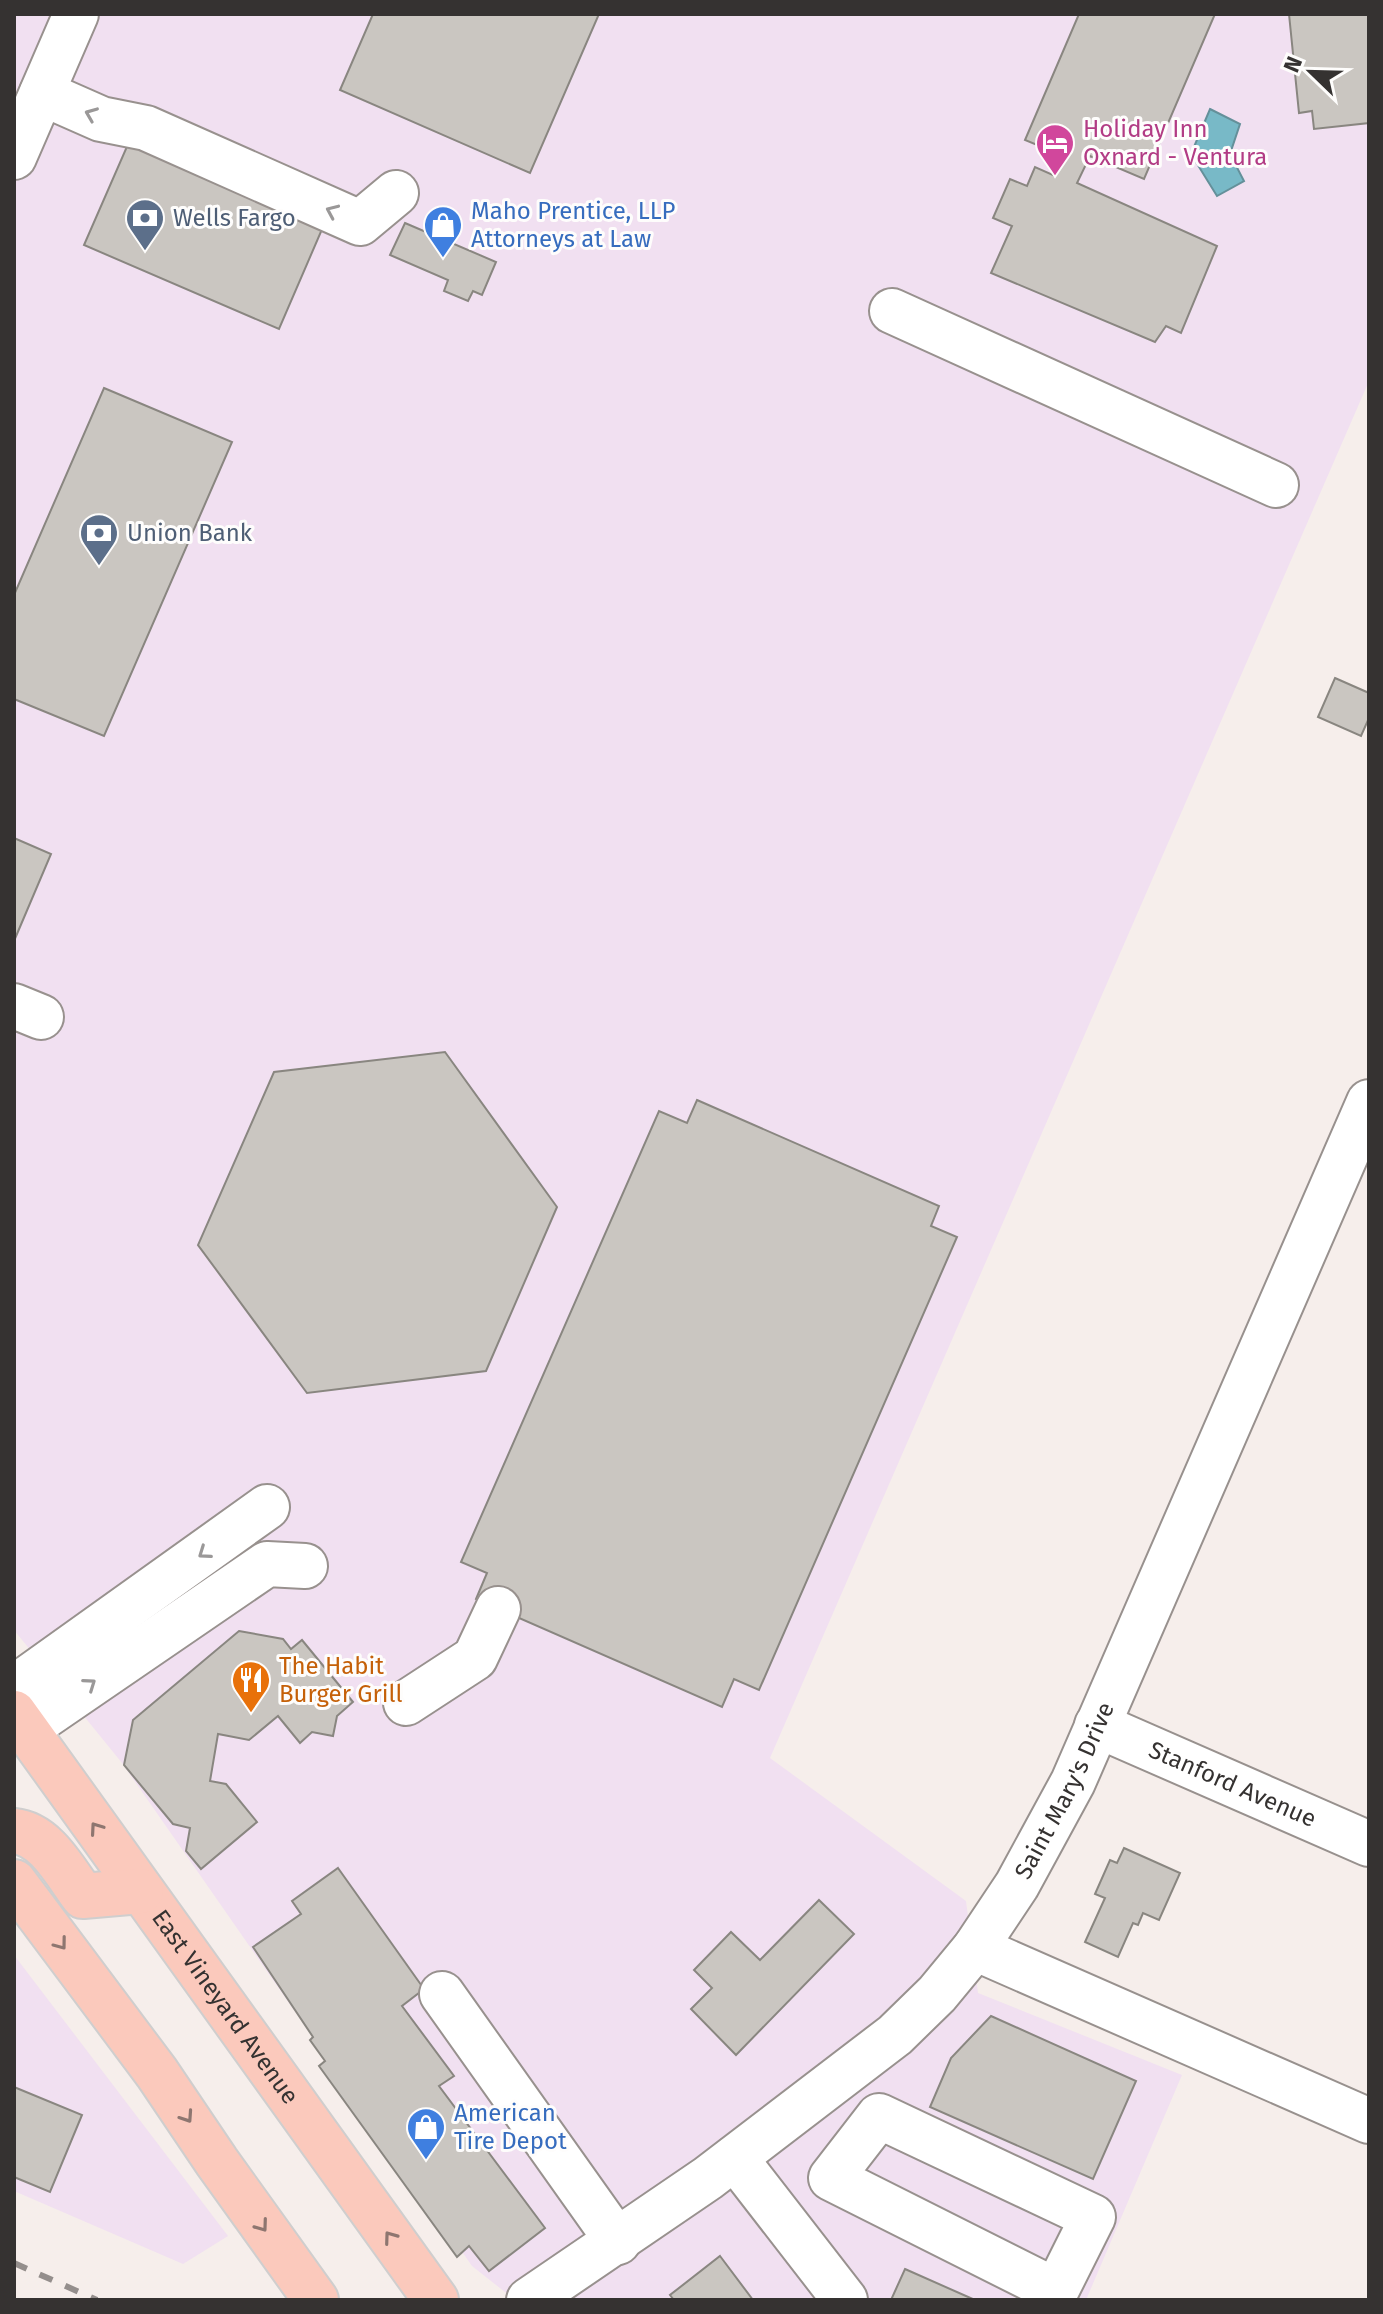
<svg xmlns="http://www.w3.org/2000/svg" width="1383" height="2314" font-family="'Fira Sans',sans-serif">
<rect width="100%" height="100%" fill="#f6eeeb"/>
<g fill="#f1e0f1">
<path d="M14 14H1369V381L770 1758 966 1901 978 1993 1182 2075 1086 2300H515L472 2266 122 1763 14 1630Z"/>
<path d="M14 1955 228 2236 183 2264 14 2191Z"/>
</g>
<path fill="#78b9c7" stroke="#64909a" stroke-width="2" d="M1210 109 1240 124 1230 154 1244 181 1217 196 1191 154Z"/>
<g fill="#cac6c1" stroke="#898680" stroke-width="2">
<path d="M373 14H599L530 173 340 90Z"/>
<path d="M1079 14H1215L1144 179 1090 156 1077 183 1217 246 1181 333 1166 326 1155 342 991 273 1012 226 993 218 1010 179 1027 186 1035 167 1055 176 1064 156 1025 140Z"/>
<path d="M1289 14H1369V123L1314 129 1312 111 1299 113Z"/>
<path d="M132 135 326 220 279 329 84 245Z"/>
<path d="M405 223 496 262 482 295 473 291 468 301 444 291 448 280 390 255Z"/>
<path d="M104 388 232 442 104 736 14 699V595Z"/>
<path d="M1335 678 1369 693V718L1361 736 1318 717Z"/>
<path d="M14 838 51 854 14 941Z"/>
<path d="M445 1052 557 1207 486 1371 307 1393 198 1245 274 1072Z"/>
<path d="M697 1100 939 1206 931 1226 957 1237 759 1690 734 1679 722 1707 476 1599 487 1573 461 1562 659 1111 687 1123Z"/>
<path d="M239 1631 283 1639 291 1649 302 1640 353 1702 337 1716 333 1736 312 1732 300 1743 278 1716 249 1740 218 1734 210 1781 226 1784 257 1822 201 1869 186 1851 190 1828 173 1824 124 1765 133 1720Z"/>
<path d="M1124 1848 1180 1873 1159 1920 1143 1913 1138 1925 1133 1923 1118 1957 1085 1942 1105 1898 1095 1894 1110 1860 1117 1863Z"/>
<path d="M338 1868 424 1989 402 2006 454 2076 439 2086 545 2228 489 2271 469 2246 457 2257 319 2066 325 2061 310 2040 313 2037 253 1947 301 1914 292 1901Z"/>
<path d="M819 1900 854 1934 736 2055 691 2009 712 1988 694 1970 731 1932 760 1960Z"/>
<path d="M991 2016 1136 2081 1093 2179 930 2107 951 2058Z"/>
<path d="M14 2087 82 2115 50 2192 14 2177Z"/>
<path d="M720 2256 753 2300H674L670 2295Z"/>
<path d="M905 2269 975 2300H891Z"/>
</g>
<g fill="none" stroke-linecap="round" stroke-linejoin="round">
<g stroke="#98918e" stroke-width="48">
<g id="minor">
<path d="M42 93 101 119 146 128 360 223 396 193"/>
<path d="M14 157 76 14"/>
<path d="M892 311 1276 485"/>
<path d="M14 1006 41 1017"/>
<path d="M14 1688 267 1507"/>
<path d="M406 1703 475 1658 498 1609"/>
<path id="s1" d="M1097 1725 1369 1844"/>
<path d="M26 1729 267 1564 305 1566"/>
<path d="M975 1948 1369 2121"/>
<path d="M442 1994 618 2242"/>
<path d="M879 2116 1093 2217 1056 2291 831 2178Z"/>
<path d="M735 2158 845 2300"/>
<path id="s2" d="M529 2300 708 2178 895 2035 937 1994 975 1948 1017 1885 1073 1782 1369 1102"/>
</g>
</g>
<g stroke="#cfcece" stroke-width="48">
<g id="major">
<path id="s3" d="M14 1713 436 2300"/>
<path d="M14 1831C46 1834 65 1872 83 1896L141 1891"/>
<path d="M14 1882 157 2073 217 2162 316 2300"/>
</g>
</g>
<use href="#minor" stroke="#fff" stroke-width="44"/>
<use href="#major" stroke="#fbc9bc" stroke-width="44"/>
<path stroke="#948e8c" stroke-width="6" stroke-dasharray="14 14" stroke-linecap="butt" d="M14 2263 97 2300"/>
</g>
<defs><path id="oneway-chevron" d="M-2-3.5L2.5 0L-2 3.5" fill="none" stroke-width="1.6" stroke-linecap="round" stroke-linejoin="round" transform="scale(2)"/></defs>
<g stroke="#9a9898">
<use href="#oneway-chevron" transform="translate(91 114) rotate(-158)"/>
<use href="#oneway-chevron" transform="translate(332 211) rotate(-156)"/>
<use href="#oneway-chevron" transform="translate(204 1553) rotate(145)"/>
<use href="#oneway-chevron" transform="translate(90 1684) rotate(-35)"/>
</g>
<g stroke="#8e7670">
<use href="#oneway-chevron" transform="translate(96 1828) rotate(-125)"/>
<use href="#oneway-chevron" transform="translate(61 1944) rotate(53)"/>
<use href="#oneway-chevron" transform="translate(187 2117) rotate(56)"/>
<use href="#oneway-chevron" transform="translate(262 2226) rotate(54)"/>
<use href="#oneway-chevron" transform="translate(390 2237) rotate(-126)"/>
</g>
<defs>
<g id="hotel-pin" transform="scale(2)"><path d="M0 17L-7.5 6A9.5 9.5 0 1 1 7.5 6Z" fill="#d1479c" stroke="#fefdfc"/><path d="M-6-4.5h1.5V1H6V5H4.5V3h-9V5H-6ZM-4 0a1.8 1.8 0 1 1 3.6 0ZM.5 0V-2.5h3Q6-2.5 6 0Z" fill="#fff"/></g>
<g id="bank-pin" transform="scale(2)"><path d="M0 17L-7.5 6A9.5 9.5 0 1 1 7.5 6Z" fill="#5c6f8a" stroke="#fefdfc"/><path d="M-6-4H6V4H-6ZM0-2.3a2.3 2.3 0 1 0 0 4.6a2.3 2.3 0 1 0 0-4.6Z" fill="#fff"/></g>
<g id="shop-pin" transform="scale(2)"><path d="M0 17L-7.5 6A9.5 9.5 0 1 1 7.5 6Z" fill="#3f7fe0" stroke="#fefdfc"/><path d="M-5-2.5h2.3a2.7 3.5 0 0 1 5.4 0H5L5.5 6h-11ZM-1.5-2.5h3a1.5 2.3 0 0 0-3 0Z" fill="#fff"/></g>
<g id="restaurant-pin" transform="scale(2)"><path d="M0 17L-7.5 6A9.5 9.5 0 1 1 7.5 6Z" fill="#e8710a" stroke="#fefdfc"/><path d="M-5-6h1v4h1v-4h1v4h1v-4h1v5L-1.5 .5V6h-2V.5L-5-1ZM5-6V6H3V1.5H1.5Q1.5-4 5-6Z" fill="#fff"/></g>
</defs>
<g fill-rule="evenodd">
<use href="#hotel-pin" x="1055" y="143"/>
<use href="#bank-pin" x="145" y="218"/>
<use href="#shop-pin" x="443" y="225"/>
<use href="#bank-pin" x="99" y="533"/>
<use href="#restaurant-pin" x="251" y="1680"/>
<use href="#shop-pin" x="426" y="2127"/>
</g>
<g text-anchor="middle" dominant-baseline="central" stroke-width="6" stroke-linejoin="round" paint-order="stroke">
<g font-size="24" fill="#b23c85" stroke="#fefdfc" text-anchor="start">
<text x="1083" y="129">Holiday Inn<tspan x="1083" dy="28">Oxnard - Ventura</tspan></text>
</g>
<g font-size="24" fill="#366cbe" stroke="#fefdfc" text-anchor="start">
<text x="471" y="211">Maho Prentice, LLP<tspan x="471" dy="28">Attorneys at Law</tspan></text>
<text x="454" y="2113">American<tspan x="454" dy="28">Tire Depot</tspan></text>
</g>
<g font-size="24" fill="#4e5e75" stroke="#fefdfc" text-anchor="start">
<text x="173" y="218">Wells Fargo</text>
<text x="127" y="533">Union Bank</text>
</g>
<g font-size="24" fill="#c56008" stroke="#fefdfc" text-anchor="start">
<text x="279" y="1666">The Habit<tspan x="279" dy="28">Burger Grill</tspan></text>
</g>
<g font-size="24" fill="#353231" stroke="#fefdfc">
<text stroke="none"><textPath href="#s1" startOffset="148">Stanford Avenue</textPath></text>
<text stroke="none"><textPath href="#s2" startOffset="752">Saint Mary's Drive</textPath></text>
<text stroke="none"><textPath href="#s3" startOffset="362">East Vineyard Avenue</textPath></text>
</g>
</g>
<rect width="1383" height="2314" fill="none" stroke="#353231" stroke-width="32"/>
<g transform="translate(1311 72) rotate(293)" stroke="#fefdfc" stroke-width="6" paint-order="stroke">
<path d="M0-6L14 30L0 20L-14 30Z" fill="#353231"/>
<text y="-12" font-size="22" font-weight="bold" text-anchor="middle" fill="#353231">N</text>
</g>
</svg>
